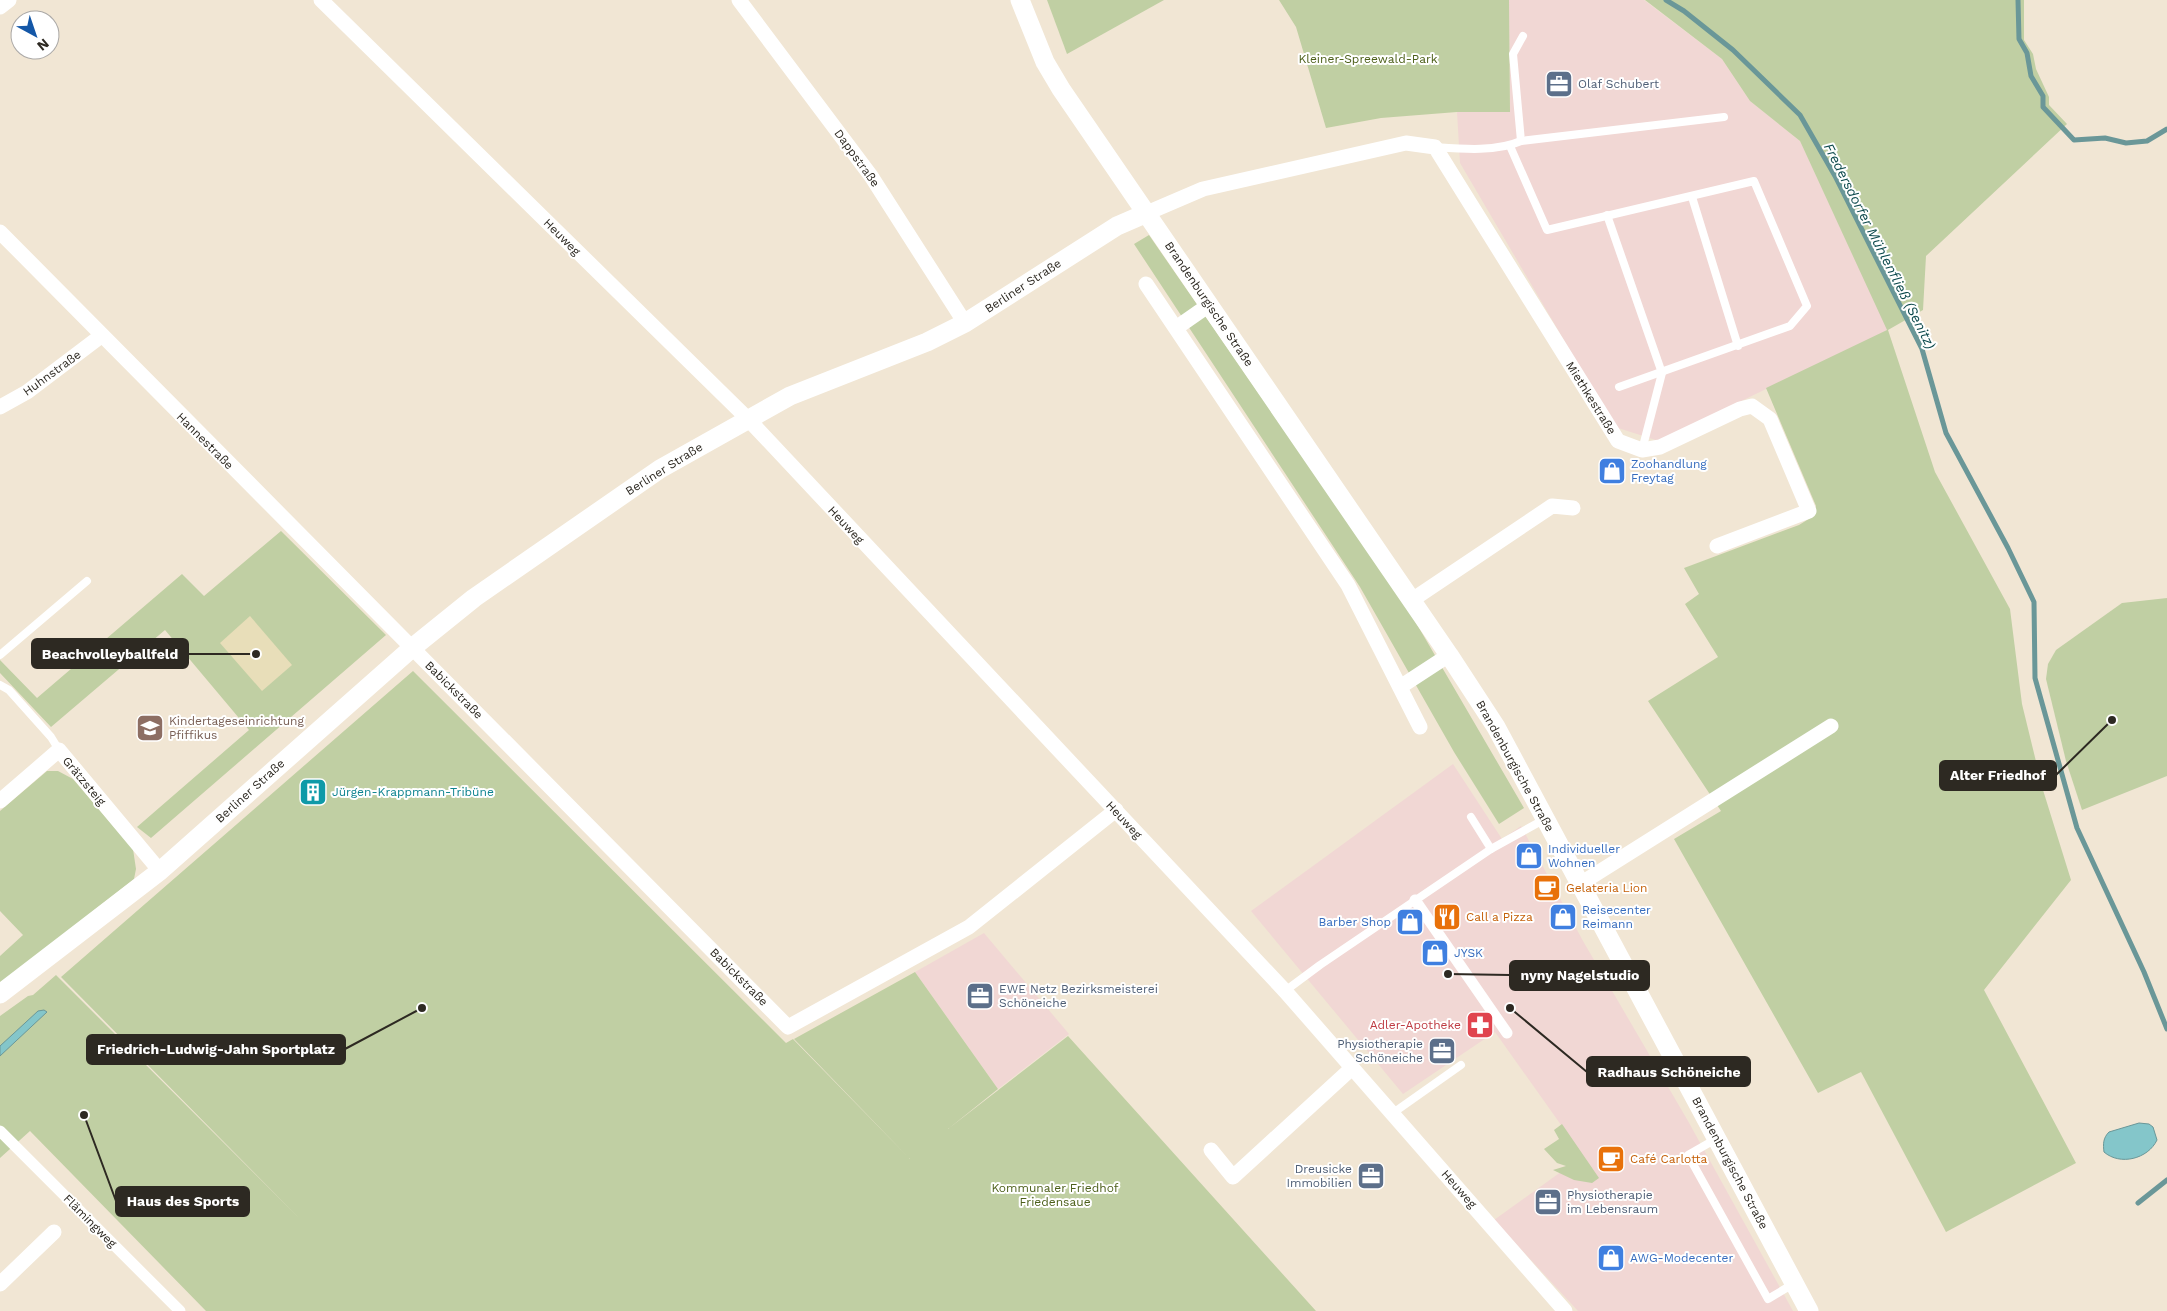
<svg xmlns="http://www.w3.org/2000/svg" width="2167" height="1311" font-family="'Work Sans',sans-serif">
<rect width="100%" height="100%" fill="#f1e6d4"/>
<g fill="#f1d7d4">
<path d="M1509 0H1644L1722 59 1750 101 1800 141 1888 330 1659 441 1615 427 1460 163 1457 112H1510Z"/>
<path d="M1453 764 1502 839 1521 826 1583 941 1688 1121 1793 1311H1578L1494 1220 1583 1156 1495 1032 1403 1094 1251 911Z"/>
<path d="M984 933 1069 1034 998 1089 915 972Z"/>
</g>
<g fill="#c0cfa3">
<path d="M1047 0H1164L1067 54Z"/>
<path d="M1279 0H1509L1510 112H1457L1381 118 1326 128 1296 27Z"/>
<path d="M1645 0H2024V40L2033 54 2036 69 2049 97V105L2067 124 1926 256 1923 310 1888 330 1935 472 2010 609 2022 704 2043 790 2071 880 1984 990 2076 1163 1946 1232 1861 1072 1818 1093 1674 839 1721 811 1648 701 1718 657 1685 604 1699 594 1684 568 1799 525 1812 517 1816 506 1766 388 1887 330 1800 141 1750 101 1722 59Z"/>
<path d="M1149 235 1408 609 1524 808 1499 824 1454 752 1360 587 1134 244Z"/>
<path d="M281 531 386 635 151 838 137 827 249 730 165 630 51 727 0 673V660L37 698 182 574 204 596Z"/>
<path d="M2167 598V776L2082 810 2066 761 2046 679 2048 664 2056 650 2122 603Z"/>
<path d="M413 671 786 1043 793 1039 910 1159 794 1039 915 972 998 1089 948 1129 1068 1036 1316 1311H206L30 1131 0 1158V1016L28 996 33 995 56 975 299 1218 61 977Z"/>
<path d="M47 771H58L73 779 133 849 136 869 134 879 0 984V956L23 935 0 911V811Z"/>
<path d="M1562 1124 1599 1178 1592 1183 1574 1180 1553 1170 1566 1166 1557 1163 1544 1149 1559 1139 1554 1130Z"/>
</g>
<path fill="#e8deb9" d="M250 616 292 665 262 691 220 643Z"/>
<g fill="#84c6ca" stroke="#6a9798">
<path d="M44 1010 47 1012 0 1056V1046L38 1011Z"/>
<path d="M2139 1123 2149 1124 2153 1127 2157 1140C2148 1159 2120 1166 2104 1152 2103 1144 2103 1138 2109 1132Z"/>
</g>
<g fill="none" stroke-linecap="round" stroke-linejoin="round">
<g stroke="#6a9798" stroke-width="5">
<path d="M1666 0 1684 11 1733 50 1800 115 1835 176 1922 349 1946 433 2008 548 2034 602 2035 678 2077 828 2144 972 2167 1029"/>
<path d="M2018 0 2019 39 2027 53 2031 76 2043 96V107L2074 140 2105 138 2126 143 2147 141 2167 129"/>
<path d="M2138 1203 2167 1180"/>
</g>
<g stroke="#fff" stroke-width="8">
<path d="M1521 141 1513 54 1523 36"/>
<path d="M1510 146 1547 230 1754 181 1807 306 1790 326 1619 387"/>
<path d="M1435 147C1462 149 1496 152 1521 141L1724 117"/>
<path d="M1692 197 1738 346"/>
<path d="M1607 215 1662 373 1642 450"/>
<path d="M0 655 87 581"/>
<path d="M0 685 9 690 51 737 59 750"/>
<path d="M1471 817 1491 849"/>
<path d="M1285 991 1320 965 1491 849 1545 819"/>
<path d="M1393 1113 1461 1065"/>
<path d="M1716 1139 1688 1155 1768 1299 1793 1284"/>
</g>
<g stroke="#fff" stroke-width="11">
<path d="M1415 900 1507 1033"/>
<path d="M0 1131 180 1311"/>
</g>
<g stroke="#fff" stroke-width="15">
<path d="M321 0 748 419 1285 991 1565 1311"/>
<path d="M739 0 871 176 965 323"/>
<path d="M0 7 9 0"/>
<path d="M1147 213 1203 189 1406 143 1435 147 1618 441 1642 450 1660 447 1740 409 1752 406 1770 419 1809 511 1717 546"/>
<path d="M0 232 788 1027 969 927 1116 810"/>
<path d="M1146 284 1348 585 1420 727"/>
<path d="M1176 328 1209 305"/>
<path d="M0 407 27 392 101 336"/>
<path d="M1412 600 1552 506 1573 508"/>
<path d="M1400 687 1449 655"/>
<path d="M0 801 59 750 160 871"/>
<path d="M1580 884 1831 726"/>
<path d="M1211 1150 1233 1177 1352 1068"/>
<path d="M0 1284 54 1232"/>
</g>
<g stroke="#fff" stroke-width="19">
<path d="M1020 0 1045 62 1061 89 1449 655 1496 727 1809 1311"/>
<path d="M0 994 160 871 412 648 474 598 660 469 790 396 927 342 965 323 1117 226 1147 213"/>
</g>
</g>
<defs>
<g id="office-square" transform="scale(1.4375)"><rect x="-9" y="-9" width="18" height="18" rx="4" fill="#5c6f8a" stroke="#fff"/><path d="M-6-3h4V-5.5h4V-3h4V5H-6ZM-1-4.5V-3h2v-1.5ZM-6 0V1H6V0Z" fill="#fff"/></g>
<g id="shop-square" transform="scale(1.4375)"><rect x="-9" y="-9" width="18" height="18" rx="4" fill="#3f7fe0" stroke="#fff"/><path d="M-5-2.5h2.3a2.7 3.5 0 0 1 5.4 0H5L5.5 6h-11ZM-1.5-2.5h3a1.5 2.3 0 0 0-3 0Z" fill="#fff"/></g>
<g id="school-square" transform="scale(1.4375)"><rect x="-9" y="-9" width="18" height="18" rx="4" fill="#8d6e63" stroke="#fff"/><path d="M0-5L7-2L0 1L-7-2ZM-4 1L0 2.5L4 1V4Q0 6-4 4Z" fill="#fff"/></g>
<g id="building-square" transform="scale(1.4375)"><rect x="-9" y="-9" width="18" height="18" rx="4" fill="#0f9aa8" stroke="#fff"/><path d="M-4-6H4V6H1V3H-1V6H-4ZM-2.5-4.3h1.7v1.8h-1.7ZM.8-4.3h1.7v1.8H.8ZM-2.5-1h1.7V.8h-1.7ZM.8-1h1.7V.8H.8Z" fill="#fff"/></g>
<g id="cafe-square" transform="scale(1.4375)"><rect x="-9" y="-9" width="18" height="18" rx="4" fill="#e8710a" stroke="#fff"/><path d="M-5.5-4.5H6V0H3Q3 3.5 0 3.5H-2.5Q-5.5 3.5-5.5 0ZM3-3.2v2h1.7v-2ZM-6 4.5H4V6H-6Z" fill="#fff"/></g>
<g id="restaurant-square" transform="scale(1.4375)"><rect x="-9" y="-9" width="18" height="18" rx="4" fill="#e8710a" stroke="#fff"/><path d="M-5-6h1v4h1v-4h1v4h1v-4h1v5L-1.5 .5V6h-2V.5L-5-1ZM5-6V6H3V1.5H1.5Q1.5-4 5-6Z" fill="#fff"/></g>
<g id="pharmacy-square" transform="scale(1.4375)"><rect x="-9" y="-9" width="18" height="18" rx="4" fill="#e0444e" stroke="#fff"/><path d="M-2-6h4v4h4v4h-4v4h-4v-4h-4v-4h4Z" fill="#fff"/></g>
</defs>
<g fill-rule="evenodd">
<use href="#office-square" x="1559" y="84"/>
<use href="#shop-square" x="1612" y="471"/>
<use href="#school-square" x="150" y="728"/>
<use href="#building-square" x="313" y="792"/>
<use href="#shop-square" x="1529" y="856"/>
<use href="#cafe-square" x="1547" y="888"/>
<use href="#restaurant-square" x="1447" y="917"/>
<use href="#shop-square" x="1563" y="917"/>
<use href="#shop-square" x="1410" y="922"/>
<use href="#shop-square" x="1435" y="953"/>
<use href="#office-square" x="980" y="996"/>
<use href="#pharmacy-square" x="1480" y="1025"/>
<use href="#office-square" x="1442" y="1051"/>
<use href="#cafe-square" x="1611" y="1159"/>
<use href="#office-square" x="1371" y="1176"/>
<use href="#office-square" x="1548" y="1202"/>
<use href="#shop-square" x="1611" y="1258"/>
</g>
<g text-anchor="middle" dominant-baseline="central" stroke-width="4" stroke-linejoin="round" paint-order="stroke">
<g font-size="12" fill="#4c5f19" stroke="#fff">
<text x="1368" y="59">Kleiner-Spreewald-Park</text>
<text x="1055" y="1188">Kommunaler Friedhof<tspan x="1055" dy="14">Friedensaue</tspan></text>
</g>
<g font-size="12" fill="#4e5e75" stroke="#fff" text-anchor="start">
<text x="1578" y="84">Olaf Schubert</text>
<text x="999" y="989">EWE Netz Bezirksmeisterei<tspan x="999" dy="14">Schöneiche</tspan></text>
<text x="1423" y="1044" text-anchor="end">Physiotherapie<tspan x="1423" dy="14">Schöneiche</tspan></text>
<text x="1352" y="1169" text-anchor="end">Dreusicke<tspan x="1352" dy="14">Immobilien</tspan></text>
<text x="1567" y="1195">Physiotherapie<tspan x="1567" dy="14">im Lebensraum</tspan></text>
</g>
<g font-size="12" fill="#2d2922" stroke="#fff">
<text transform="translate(857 158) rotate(54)">Dappstraße</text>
<text transform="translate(562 237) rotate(45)">Heuweg</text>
<text transform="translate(1023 286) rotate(-33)">Berliner Straße</text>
<text transform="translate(1209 304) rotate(56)">Brandenburgische Straße</text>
<text transform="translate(52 373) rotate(-36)">Huhnstraße</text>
<text transform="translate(1591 398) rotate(58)">Miethkestraße</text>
<text transform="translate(205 441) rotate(45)">Hannestraße</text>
<text transform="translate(664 469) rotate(-32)">Berliner Straße</text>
<text transform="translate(846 525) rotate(47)">Heuweg</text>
<text transform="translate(454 690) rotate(45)">Babickstraße</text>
<text transform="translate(1515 766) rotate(61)">Brandenburgische Straße</text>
<text transform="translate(84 781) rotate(50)">Grätzsteig</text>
<text transform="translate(250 791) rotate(-42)">Berliner Straße</text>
<text transform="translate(1124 820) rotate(47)">Heuweg</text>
<text transform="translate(739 977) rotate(45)">Babickstraße</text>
<text transform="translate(1730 1163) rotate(62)">Brandenburgische Straße</text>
<text transform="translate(1459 1189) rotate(49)">Heuweg</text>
<text transform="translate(90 1221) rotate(45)">Flämingweg</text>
</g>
<g font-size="12" fill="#366cbe" stroke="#fff" text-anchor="start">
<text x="1631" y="464">Zoohandlung<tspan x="1631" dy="14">Freytag</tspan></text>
<text x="1548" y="849">Individueller<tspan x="1548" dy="14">Wohnen</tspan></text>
<text x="1582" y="910">Reisecenter<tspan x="1582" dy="14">Reimann</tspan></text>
<text x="1391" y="922" text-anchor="end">Barber Shop</text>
<text x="1454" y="953">JYSK</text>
<text x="1630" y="1258">AWG-Modecenter</text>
</g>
<g font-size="12" fill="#785e54" stroke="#fff" text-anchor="start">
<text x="169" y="721">Kindertageseinrichtung<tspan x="169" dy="14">Pfiffikus</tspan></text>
</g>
<g font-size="12" fill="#0d838f" stroke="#fff" text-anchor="start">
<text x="332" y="792">Jürgen-Krappmann-Tribüne</text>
</g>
<g font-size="12" fill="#c56008" stroke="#fff" text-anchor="start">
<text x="1566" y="888">Gelateria Lion</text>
<text x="1466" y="917">Call a Pizza</text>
<text x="1630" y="1159">Café Carlotta</text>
</g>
<g font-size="12" fill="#be3a42" stroke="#fff" text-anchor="end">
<text x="1461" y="1025">Adler-Apotheke</text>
</g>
<g font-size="14" font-style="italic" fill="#0c494c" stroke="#fff">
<text transform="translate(1880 246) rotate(63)">Fredersdorfer Mühlenfließ (Senitz)</text>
</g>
</g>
<path fill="none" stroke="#2d2922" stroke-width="2" d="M256 654L188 654M2112 720L2056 775M1448 974L1510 975M422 1008L345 1049M1510 1008L1587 1072M84 1115L116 1201"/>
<g fill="#2d2922" stroke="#fff" stroke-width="2">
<circle cx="256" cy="654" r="5"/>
<circle cx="2112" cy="720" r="5"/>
<circle cx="1448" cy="974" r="5"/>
<circle cx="422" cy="1008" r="5"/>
<circle cx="1510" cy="1008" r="5"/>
<circle cx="84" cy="1115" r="5"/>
</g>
<g fill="#2d2922" stroke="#2d2922" stroke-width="2">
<rect x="32" y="639" width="156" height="29" rx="5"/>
<rect x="1940" y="761" width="116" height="29" rx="5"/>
<rect x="1510" y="961" width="139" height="29" rx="5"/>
<rect x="87" y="1035" width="258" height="29" rx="5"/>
<rect x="1587" y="1057" width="163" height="29" rx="5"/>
<rect x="116" y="1187" width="133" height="29" rx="5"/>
</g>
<g font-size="14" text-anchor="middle" font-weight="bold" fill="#fff">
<text x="110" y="659">Beachvolleyballfeld</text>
<text x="1998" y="780">Alter Friedhof</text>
<text x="1580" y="980">nyny Nagelstudio</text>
<text x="216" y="1054">Friedrich-Ludwig-Jahn Sportplatz</text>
<text x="1669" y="1077">Radhaus Schöneiche</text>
<text x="183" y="1206">Haus des Sports</text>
</g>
<g transform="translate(35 35) rotate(140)"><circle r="24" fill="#ffffff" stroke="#aba9a7"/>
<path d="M0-4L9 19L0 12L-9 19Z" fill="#1457a7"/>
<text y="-8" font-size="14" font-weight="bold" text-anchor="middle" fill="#2d2922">N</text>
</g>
</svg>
